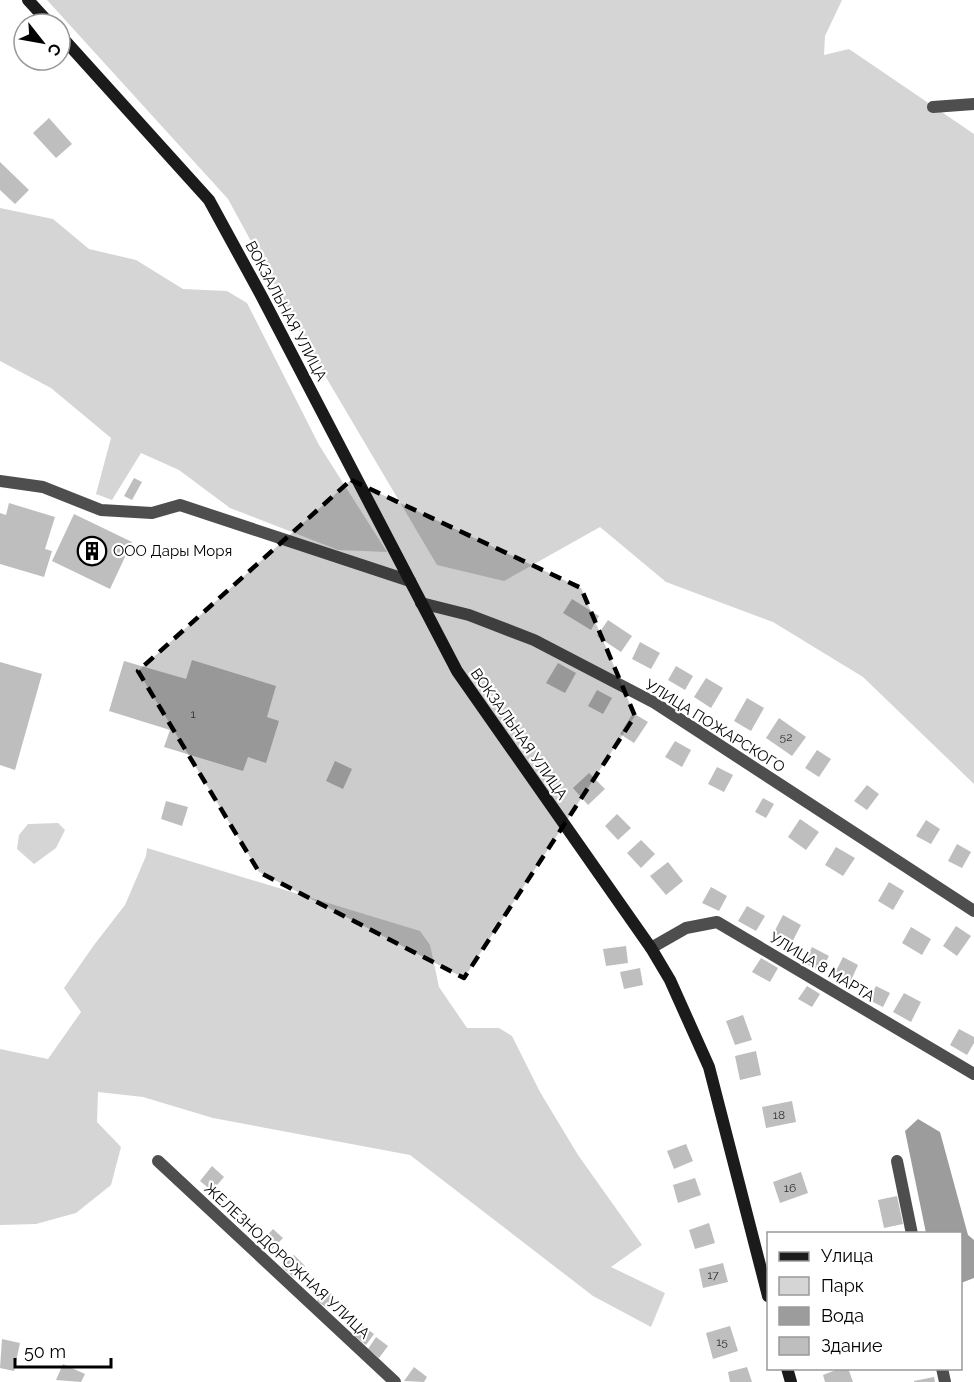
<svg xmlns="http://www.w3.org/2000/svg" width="974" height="1382" font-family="Raleway,sans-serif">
<rect width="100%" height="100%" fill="#fff"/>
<g fill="#d5d5d5">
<path d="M47 0H842L825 36 824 55 849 49 974 134V784L863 677 773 622 666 582 600 527 504 581 437 565 314 357 228 199Z"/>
<path d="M0 208 53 219 89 249 136 260 183 289 227 291 247 303 319 445 387 552 338 550 230 508 179 470 141 453 112 500 96 494 111 438 51 388 0 361Z"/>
<path d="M58 823 65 830 56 848 34 864 17 849 19 835 28 824Z"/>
<path d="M147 848 420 931 430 945 439 987 467 1028H499L512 1036 540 1092 578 1155 642 1245 611 1267 665 1293 651 1327 593 1296 410 1155 213 1118 143 1097 98 1092 97 1122 121 1147 111 1185 76 1213 36 1224 0 1225V1049L48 1059 81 1012 64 988 94 945 125 905 146 856Z"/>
</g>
<path fill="#9c9c9c" d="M918 1119 940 1132 968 1235 974 1240V1278L961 1283 960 1234 926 1233 905 1131Z"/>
<g fill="#bebebe">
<path d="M49 118 72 144 56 158 33 133Z"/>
<path d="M0 162 29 190 15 204 0 190Z"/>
<path d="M134 478 142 482 132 500 124 496Z"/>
<path d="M9 503 55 517 45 549 52 551 44 577 0 564V513L6 515Z"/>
<path d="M74 514 132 542 110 589 52 561Z"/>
<path d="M572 599 599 616 591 630 563 613Z"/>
<path d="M608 620 632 636 621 652 597 636Z"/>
<path d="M640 642 660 653 651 669 632 659Z"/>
<path d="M192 660 276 686 267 717 279 721 266 763 248 757 243 771 164 747 170 730 109 711 124 661 186 679Z"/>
<path d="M0 662 42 674 15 770 0 765Z"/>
<path d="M558 663 576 673 565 693 546 683Z"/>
<path d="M676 666 693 676 685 690 668 680Z"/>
<path d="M706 678 723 688 711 708 694 697Z"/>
<path d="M597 690 612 698 603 714 588 706Z"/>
<path d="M747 698 764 708 751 731 734 721Z"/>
<path d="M633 713 648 722 634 743 620 734Z"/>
<path d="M779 718 806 737 792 756 766 738Z"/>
<path d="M675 741 691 750 682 767 665 757Z"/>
<path d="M817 750 831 759 819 777 805 768Z"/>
<path d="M335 761 352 769 343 789 326 781Z"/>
<path d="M717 767 733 775 724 792 708 784Z"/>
<path d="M589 773 605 789 588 805 573 788Z"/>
<path d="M867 785 879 794 867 810 854 801Z"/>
<path d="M763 798 774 804 766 818 755 812Z"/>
<path d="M166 801 188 807 182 826 161 819Z"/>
<path d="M617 814 631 828 618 840 605 826Z"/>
<path d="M800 819 819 832 806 850 788 837Z"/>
<path d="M926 820 940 829 931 844 916 836Z"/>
<path d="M641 840 655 854 641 868 627 853Z"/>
<path d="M957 844 971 852 962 868 948 861Z"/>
<path d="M836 847 855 858 843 876 825 865Z"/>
<path d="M668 862 683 881 666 895 650 876Z"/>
<path d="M889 882 904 891 893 910 878 901Z"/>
<path d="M711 887 727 896 719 911 702 903Z"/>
<path d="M747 906 765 916 756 931 738 921Z"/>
<path d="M783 915 801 925 789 948 771 938Z"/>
<path d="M956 926 971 936 957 956 943 946Z"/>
<path d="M911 927 931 939 922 955 902 943Z"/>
<path d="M626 946 628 963 606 966 603 949Z"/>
<path d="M812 947 829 956 821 971 804 963Z"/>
<path d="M843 957 858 965 848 987 832 979Z"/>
<path d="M761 958 778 968 770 982 752 972Z"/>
<path d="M640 968 643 985 624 989 620 972Z"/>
<path d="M807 986 820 994 812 1007 798 999Z"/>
<path d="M876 986 890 993 883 1007 869 1000Z"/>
<path d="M904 993 921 1002 911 1022 893 1012Z"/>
<path d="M743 1015 752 1040 735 1045 726 1021Z"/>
<path d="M959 1029 974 1037V1043L967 1055 950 1045Z"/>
<path d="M756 1051 761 1075 740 1080 735 1056Z"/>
<path d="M792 1101 796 1122 766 1128 762 1107Z"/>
<path d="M686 1144 693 1161 674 1169 667 1151Z"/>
<path d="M212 1166 224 1177 212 1191 200 1181Z"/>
<path d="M801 1172 808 1193 780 1203 773 1182Z"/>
<path d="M695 1178 701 1195 678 1203 673 1185Z"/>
<path d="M897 1196 903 1224 884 1228 878 1200Z"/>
<path d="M709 1223 715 1243 695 1249 689 1230Z"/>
<path d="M273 1229 283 1238 271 1250 262 1241Z"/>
<path d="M294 1255 305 1266 294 1278 282 1267Z"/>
<path d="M723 1263 728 1282 703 1288 699 1269Z"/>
<path d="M325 1289 335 1296 327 1308 317 1301Z"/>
<path d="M360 1324 374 1334 366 1345 352 1334Z"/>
<path d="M730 1326 738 1351 713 1359 706 1333Z"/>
<path d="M376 1337 388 1346 379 1358 368 1349Z"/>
<path d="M2 1339 20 1343 14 1371 0 1368Z"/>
<path d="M63 1364 85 1374 81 1382 56 1380Z"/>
<path d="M414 1367 427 1377 424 1382 404 1381Z"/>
<path d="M747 1367 752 1382H730L728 1372Z"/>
<path d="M841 1368H848L853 1382H825L823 1375Z"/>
<path d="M934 1377 935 1382H914V1381Z"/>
</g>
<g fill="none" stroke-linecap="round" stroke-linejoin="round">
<g stroke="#4e4e4e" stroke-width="12">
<path d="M933 107 974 104"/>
<path d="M0 481 43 487 101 510 152 513 180 505 410 581"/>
<path d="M421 603 469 615 534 640 655 703 974 911"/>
<path d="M651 948 686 928 717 922 974 1074"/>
<path d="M158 1161 395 1382"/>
<path d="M897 1161 912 1234"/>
<path d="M942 1368 945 1382"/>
</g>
<g stroke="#1b1b1b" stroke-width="12">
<path d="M28 0 50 24"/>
<path d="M60 35 209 200 262 297 457 671 651 948 670 980 709 1067 768 1296"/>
<path d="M787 1368 791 1382"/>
</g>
</g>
<path fill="#000" fill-opacity="0.2" stroke="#000" stroke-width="4.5" stroke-dasharray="12 8" stroke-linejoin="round" d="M351 480 581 588 635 716 464 978 259 872 138 671Z"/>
<defs>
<g id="building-ring" transform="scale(1.5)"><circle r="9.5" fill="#fff" stroke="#000" stroke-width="1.5"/><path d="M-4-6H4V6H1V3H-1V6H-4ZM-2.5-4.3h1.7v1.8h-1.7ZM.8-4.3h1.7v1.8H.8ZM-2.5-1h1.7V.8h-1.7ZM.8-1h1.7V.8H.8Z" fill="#000"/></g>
</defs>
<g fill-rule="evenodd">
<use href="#building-ring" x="92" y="551"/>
</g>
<g text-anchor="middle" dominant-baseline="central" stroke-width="4.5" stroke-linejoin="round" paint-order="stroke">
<g font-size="12" fill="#303030">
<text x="193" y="714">1</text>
<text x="786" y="737">52</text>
<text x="779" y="1115">18</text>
<text x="790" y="1188">16</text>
<text x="713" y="1275">17</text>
<text x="722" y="1342">15</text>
</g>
<g font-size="15" fill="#000" stroke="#fff">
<text transform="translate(286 311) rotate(62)">ВОКЗАЛЬНАЯ УЛИЦА</text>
<text transform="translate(715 726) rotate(32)">УЛИЦА ПОЖАРСКОГО</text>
<text transform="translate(519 734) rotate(55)">ВОКЗАЛЬНАЯ УЛИЦА</text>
<text transform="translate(822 967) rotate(31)">УЛИЦА 8 МАРТА</text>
<text transform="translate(287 1261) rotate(43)">ЖЕЛЕЗНОДОРОЖНАЯ УЛИЦА</text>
</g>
<g font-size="15" fill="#000" stroke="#fff" text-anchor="start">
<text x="113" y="551">ООО Дары Моря</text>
</g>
</g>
<rect x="767" y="1232" width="195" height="138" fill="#ffffff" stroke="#999999" stroke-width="1.5"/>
<rect x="779" y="1252" width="30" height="9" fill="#1b1b1b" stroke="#999999" stroke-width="1.5"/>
<text x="821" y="1262" font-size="18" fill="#000000">Улица</text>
<rect x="779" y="1277" width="30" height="18" fill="#d5d5d5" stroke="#999999" stroke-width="1.5"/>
<text x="821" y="1292" font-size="18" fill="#000000">Парк</text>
<rect x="779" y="1307" width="30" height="18" fill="#9c9c9c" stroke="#999999" stroke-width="1.5"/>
<text x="821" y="1322" font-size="18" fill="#000000">Вода</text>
<rect x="779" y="1337" width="30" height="18" fill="#bebebe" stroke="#999999" stroke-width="1.5"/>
<text x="821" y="1352" font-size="18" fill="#000000">Здание</text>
<g transform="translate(42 42) rotate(121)"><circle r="28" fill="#ffffff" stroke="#999999" stroke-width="1.5"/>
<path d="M0-4.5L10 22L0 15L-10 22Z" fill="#000000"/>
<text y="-9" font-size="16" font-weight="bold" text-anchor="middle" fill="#000000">С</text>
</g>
<path d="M15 1358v9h96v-9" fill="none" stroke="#000000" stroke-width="3"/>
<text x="24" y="1358" font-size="18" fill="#000000" stroke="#ffffff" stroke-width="4.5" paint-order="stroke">50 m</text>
</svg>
